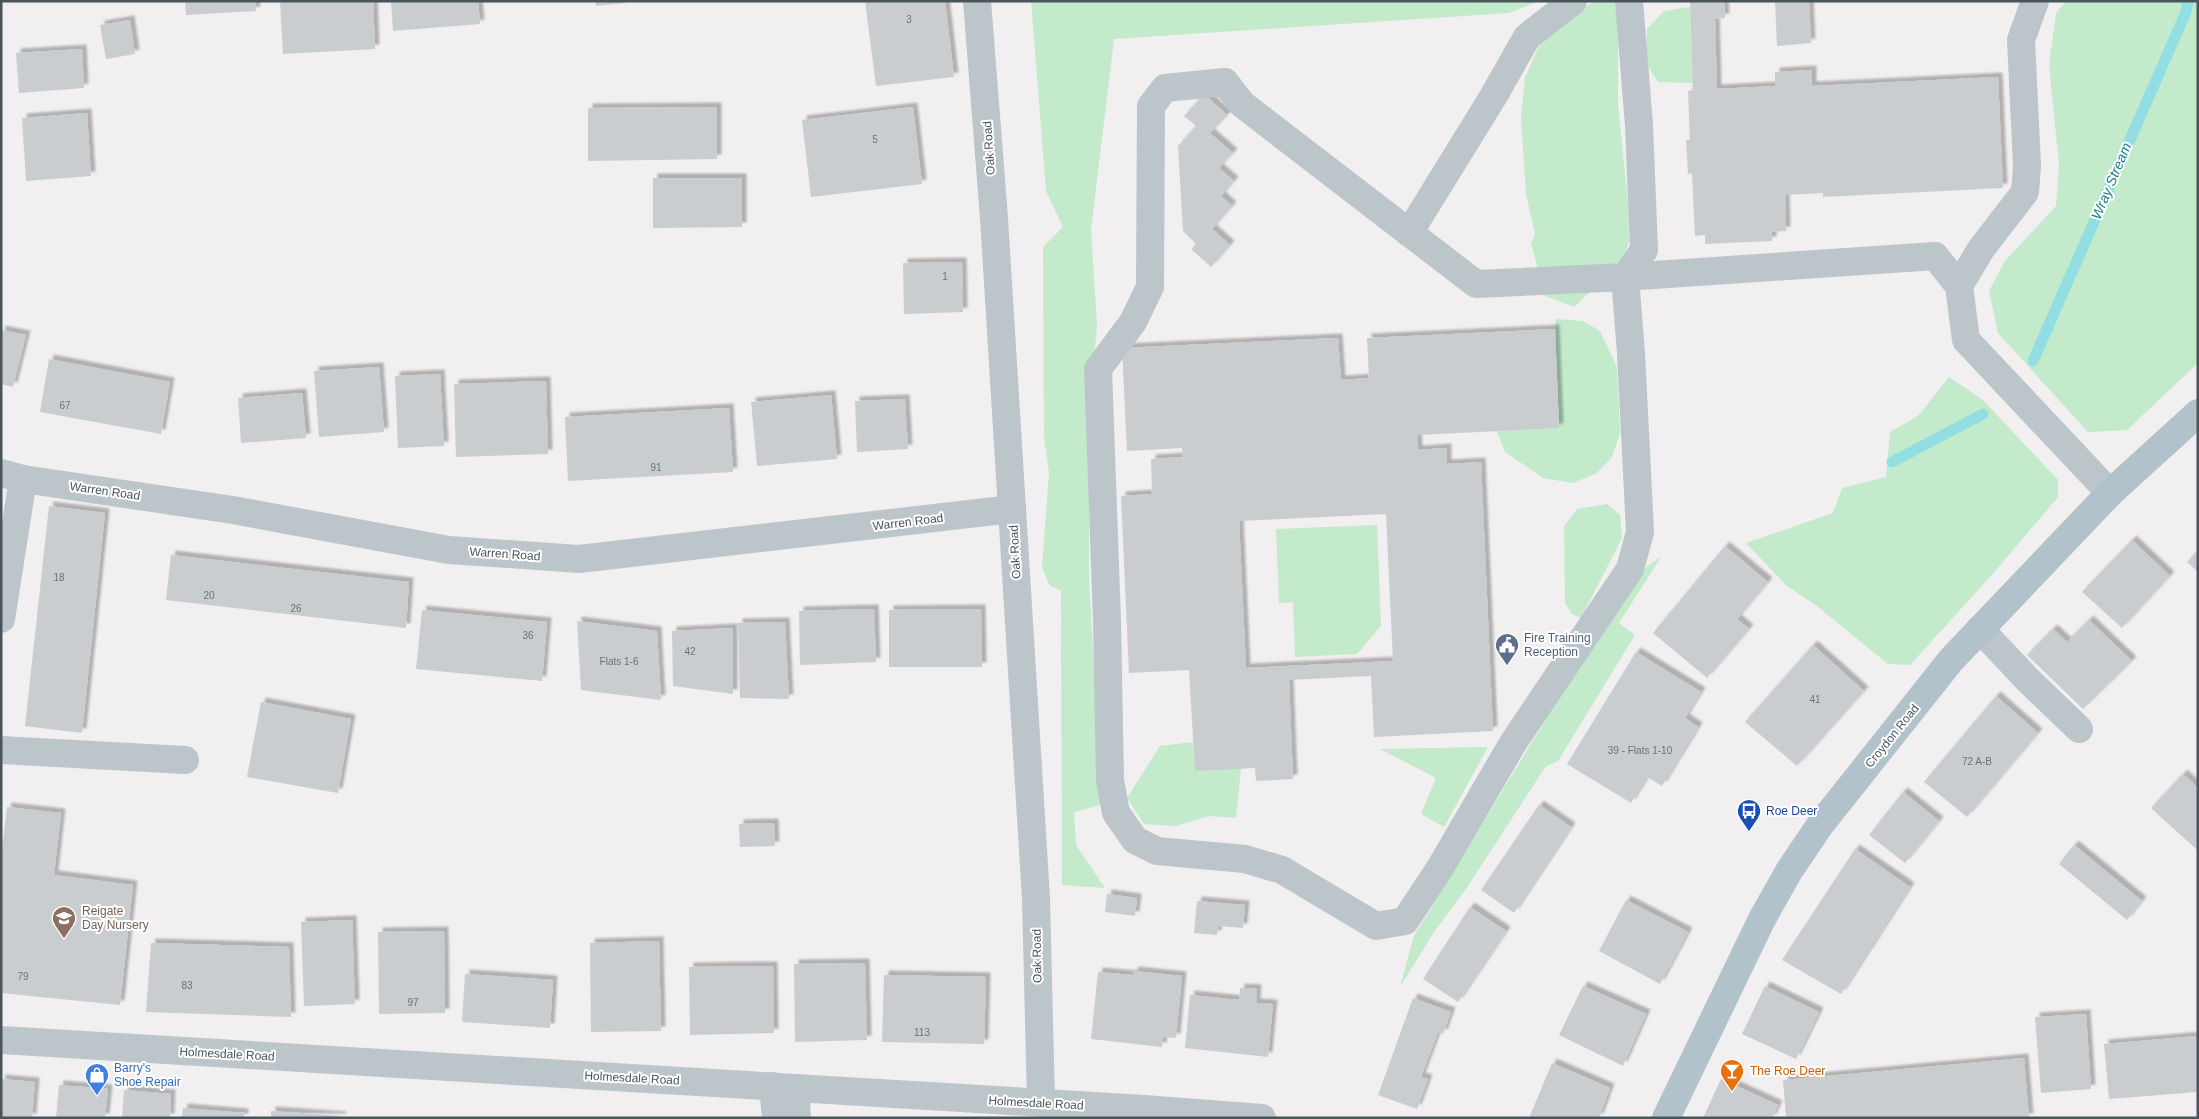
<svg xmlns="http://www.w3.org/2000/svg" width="2199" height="1119" font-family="Arial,sans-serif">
<defs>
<filter id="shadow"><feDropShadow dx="4.5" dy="-4.5" stdDeviation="1" flood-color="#0004"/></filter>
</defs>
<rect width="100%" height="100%" fill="#f1efef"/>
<g fill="#c2eacb">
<path d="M1031 1H1540L1509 13 1114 39 1091 230 1097 325 1089 416V576L1101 805 1074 812 1076 845 1105 888 1062 885 1061 590 1050 586 1042 568 1049 473 1044 437 1043 247 1063 227 1046 191Z"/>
<path d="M1595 1H1618V104L1628 203 1629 241 1622 262 1574 307 1545 296 1531 243 1535 234 1526 194 1521 118 1525 78 1539 46 1570 16Z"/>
<path d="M2066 1H2198V363L2127 430 2088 432 1998 333 1989 291 2005 261 2056 206 2059 165 2049 65 2056 13Z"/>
<path d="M1690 7 1693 83 1658 82 1646 63 1647 29 1664 11Z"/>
<path d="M1556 319 1583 321 1600 331 1617 367 1620 433 1612 457 1597 473 1573 483 1543 478 1505 452 1497 431 1559 428 1555 329Z"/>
<path d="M1949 377 1983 400 2058 480V497L1997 569 1910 665 1888 664 1817 606 1787 586 1746 543 1833 513 1842 488 1886 477 1890 432 1918 416Z"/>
<path d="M1607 504 1620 515 1622 538 1581 618 1572 614 1565 603 1564 526 1577 509Z"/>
<path d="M1377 525 1381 626 1357 654 1295 657 1293 602 1279 603 1276 529Z"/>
<path d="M1661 557 1619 623 1635 635 1558 761 1546 766 1466 889 1434 932 1400 987 1414 936 1546 719 1647 566Z"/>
<path d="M1193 742 1195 771 1241 768 1236 818 1210 816 1176 826 1144 824 1127 798 1160 746Z"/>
<path d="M1488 747 1444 827 1421 814 1436 778 1380 749Z"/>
</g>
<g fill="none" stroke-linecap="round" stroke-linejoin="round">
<g stroke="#93dee3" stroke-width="11">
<path d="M2033 361 2186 12 2188 1"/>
<path d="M1892 462 1983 414"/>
</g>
</g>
<g fill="#c9cdd0" fill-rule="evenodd" filter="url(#shadow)">
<path d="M185 1H255L256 11 186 15Z"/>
<path d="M280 1H373L375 49 283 54Z"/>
<path d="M391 1H478L480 24 393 31Z"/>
<path d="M595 1H626V3L596 6Z"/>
<path d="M865 1H945L954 77 876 86Z"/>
<path d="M1690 1H1724L1725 18 1715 19 1717 89 1775 86V72L1812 70V86L1998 77 2003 188 1823 197V193L1785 195 1786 231 1772 232V241L1705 244V235L1695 236 1692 173 1688 174 1686 140H1690L1688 91 1693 90Z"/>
<path d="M1775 1H1809L1811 43 1777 46Z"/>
<path d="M130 20 135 54 106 59 100 25Z"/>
<path d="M82 49 84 88 19 93 16 53Z"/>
<path d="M1204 94 1227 115 1210 133 1233 153 1219 168 1234 181 1221 196 1232 206 1212 229 1230 245 1211 267 1191 249 1196 244 1183 231 1178 146 1196 126 1184 116Z"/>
<path d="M717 107V159L588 161V108Z"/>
<path d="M913 107 922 184 811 197 802 120Z"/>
<path d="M87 113 91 176 26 181 22 118Z"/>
<path d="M653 178H742V227L653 228Z"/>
<path d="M962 262 963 312 904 314 903 263Z"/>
<path d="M1555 329 1559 428 1417 435 1418 450 1447 448V464L1481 462 1493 731 1374 737 1371 676 1289 680 1293 779 1256 781 1255 768 1195 771 1189 670 1129 673 1121 496 1152 494 1151 459 1183 457 1182 448 1127 451 1122 348 1338 338 1341 380 1369 378 1367 338ZM1386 514 1393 661 1246 668 1239 521Z"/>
<path d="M1 330 26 335 13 387 1 384Z"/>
<path d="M49 359 170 382 161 434 40 412Z"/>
<path d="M379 367 384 432 319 437 314 371Z"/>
<path d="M440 374 444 446 398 448 395 376Z"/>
<path d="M546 381 548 454 456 457 454 384Z"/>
<path d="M302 393 306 438 241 443 238 398Z"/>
<path d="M831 395 837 459 757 466 751 402Z"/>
<path d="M905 399 908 449 857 452 855 401Z"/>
<path d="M729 408 733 472 568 481 565 417Z"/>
<path d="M49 506 105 513 82 733 25 726Z"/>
<path d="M2132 540 2170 576 2122 628 2082 592Z"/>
<path d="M1725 546 1768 582 1737 619 1749 629 1707 678 1653 633Z"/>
<path d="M2198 551V572L2187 562Z"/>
<path d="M171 555 409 582 406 628 166 600Z"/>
<path d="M874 609 876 662 800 665 799 611Z"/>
<path d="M981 609 982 667H889V610Z"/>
<path d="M422 610 547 622 542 681 416 669Z"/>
<path d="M2089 620 2132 661 2083 709 2027 655 2053 629 2067 642Z"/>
<path d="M577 621 657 631 661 700 581 690Z"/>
<path d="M785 622 789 699 740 698 738 623Z"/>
<path d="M733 628V694L673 686 672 631Z"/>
<path d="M1813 645 1864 691 1797 766 1745 722Z"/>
<path d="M1636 652 1701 692 1685 718 1698 727 1662 786 1647 777 1631 803 1567 764Z"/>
<path d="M1996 696 2038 733 1967 817 1924 782Z"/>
<path d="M261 702 351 719 338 793 247 777Z"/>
<path d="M2183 774 2198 788V847L2196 849 2151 808Z"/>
<path d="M1903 792 1939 821 1905 863 1869 835Z"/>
<path d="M1539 805 1571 827 1514 913 1481 890Z"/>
<path d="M7 807 61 813 54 875 133 885 120 1005 1 993V858Z"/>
<path d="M774 823 775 846 740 847 739 824Z"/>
<path d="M2074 845 2142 901 2127 920 2059 864Z"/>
<path d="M1855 849 1910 887 1841 994 1782 960Z"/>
<path d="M1107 894 1137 898 1135 916 1105 912Z"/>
<path d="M1626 900 1688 932 1660 984 1599 951Z"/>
<path d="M1197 901 1245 905 1243 928 1218 926 1217 935 1194 933Z"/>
<path d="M1470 907 1506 931 1458 1002 1423 979Z"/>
<path d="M352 920 355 1004 304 1006 301 922Z"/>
<path d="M444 931 445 1013 379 1014 378 932Z"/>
<path d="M659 941 661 1031 591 1032 590 943Z"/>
<path d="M151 943 289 947 291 1017 146 1012Z"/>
<path d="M865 963 867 1040 795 1042 794 964Z"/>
<path d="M773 966 774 1033 690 1035 689 967Z"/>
<path d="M1134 971 1182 976 1176 1038 1163 1037 1162 1047 1091 1039 1098 972 1133 975Z"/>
<path d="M465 974 553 980 550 1028 462 1022Z"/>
<path d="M884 975 986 977 984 1044 882 1042Z"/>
<path d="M1583 986 1646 1014 1623 1066 1559 1035Z"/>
<path d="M1765 986 1819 1012 1796 1059 1742 1034Z"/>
<path d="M1240 988 1257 989 1256 1003 1273 1004 1268 1057 1185 1048 1190 995 1239 1000Z"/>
<path d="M1413 998 1451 1012 1443 1034 1438 1032 1421 1077 1428 1079 1417 1109 1378 1095Z"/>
<path d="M2086 1014 2091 1089 2041 1093 2035 1017Z"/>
<path d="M2198 1036V1092L2109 1099 2104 1044Z"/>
<path d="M2024 1058 2029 1118H1786L1783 1080Z"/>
<path d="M1552 1063 1610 1088 1599 1118H1529Z"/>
<path d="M1 1079 35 1082 32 1118H1Z"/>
<path d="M1721 1079 1778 1105 1772 1118H1703Z"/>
<path d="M59 1085 108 1089 105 1118H56Z"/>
<path d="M124 1090 171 1094 170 1118H122Z"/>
<path d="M183 1108 244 1113V1118H182Z"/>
<path d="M271 1111 342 1116V1118H271Z"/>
</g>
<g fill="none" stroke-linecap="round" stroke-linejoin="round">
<g stroke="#bcc5ca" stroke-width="28">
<path d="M977 1 994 218 1036 898 1041 1103"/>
<path d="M1629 1 1639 125 1644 250 1625 277 1631 353 1640 532 1630 569 1513 743 1440 868 1405 921 1376 926 1282 870 1245 859 1157 851 1135 840 1116 813 1110 780 1107 621 1098 369 1133 322 1150 287 1151 106 1165 88 1225 82 1242 104 1476 284 1625 277 1935 256 1959 286 1966 340 2110 493"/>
<path d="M1409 233 1493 97 1527 37 1573 1"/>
<path d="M1959 286 1981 249 2025 192 2027 166 2021 40 2035 1"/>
<path d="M1 473 23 479 233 510 449 550 579 559 1012 509"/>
<path d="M1 619 23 479"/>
<path d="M1980 629 2026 678 2079 729"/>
<path d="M1 750 185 760"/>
<path d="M1 1040 1144 1109 1262 1118"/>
<path d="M773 1086 776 1118"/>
<path d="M795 1088 797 1118"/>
</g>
<path stroke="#b1c2cb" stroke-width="28" d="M1666 1118 1762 919 1789 871 1820 825 1951 660 2110 493 2198 413"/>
</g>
<defs>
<g id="civic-pin" transform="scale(1.25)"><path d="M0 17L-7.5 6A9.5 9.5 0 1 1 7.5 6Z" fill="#5c6f8a" stroke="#fff"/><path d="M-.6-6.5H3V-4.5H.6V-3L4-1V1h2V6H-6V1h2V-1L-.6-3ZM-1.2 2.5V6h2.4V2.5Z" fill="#fff"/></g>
<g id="bus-pin" transform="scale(1.25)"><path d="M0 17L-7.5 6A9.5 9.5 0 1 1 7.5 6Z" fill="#1a4fb4" stroke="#fff"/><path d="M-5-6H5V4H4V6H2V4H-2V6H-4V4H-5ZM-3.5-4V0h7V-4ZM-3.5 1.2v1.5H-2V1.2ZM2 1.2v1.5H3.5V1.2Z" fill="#fff"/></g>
<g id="school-pin" transform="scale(1.25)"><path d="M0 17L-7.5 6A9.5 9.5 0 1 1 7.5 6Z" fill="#8d6e63" stroke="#fff"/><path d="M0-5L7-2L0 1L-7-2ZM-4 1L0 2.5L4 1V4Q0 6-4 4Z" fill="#fff"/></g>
<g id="bar-pin" transform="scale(1.25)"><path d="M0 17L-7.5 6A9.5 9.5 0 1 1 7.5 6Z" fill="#e8710a" stroke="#fff"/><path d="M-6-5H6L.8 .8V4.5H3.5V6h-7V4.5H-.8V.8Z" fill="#fff"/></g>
<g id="shop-pin" transform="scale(1.25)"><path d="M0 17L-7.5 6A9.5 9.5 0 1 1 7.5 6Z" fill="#3f7fe0" stroke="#fff"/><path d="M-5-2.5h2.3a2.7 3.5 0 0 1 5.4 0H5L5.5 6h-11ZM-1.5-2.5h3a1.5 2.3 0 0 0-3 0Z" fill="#fff"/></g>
</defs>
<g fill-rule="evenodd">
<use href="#civic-pin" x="1507" y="645"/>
<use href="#bus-pin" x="1749" y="811"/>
<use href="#school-pin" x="64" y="918"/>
<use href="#bar-pin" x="1732" y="1071"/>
<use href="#shop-pin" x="97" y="1075"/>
</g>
<g text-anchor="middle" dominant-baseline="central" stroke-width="4" stroke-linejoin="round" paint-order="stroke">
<g font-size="10" fill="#697378">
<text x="909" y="19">3</text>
<text x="875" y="139">5</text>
<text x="945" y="276">1</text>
<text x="65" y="405">67</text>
<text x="656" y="467">91</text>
<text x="59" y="577">18</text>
<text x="209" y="595">20</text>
<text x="296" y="608">26</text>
<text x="528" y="635">36</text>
<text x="690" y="651">42</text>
<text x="619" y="661">Flats 1-6</text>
<text x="1815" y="699">41</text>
<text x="1640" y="750">39 - Flats 1-10</text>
<text x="1977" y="761">72 A-B</text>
<text x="23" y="976">79</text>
<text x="187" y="985">83</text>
<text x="413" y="1002">97</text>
<text x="922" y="1032">113</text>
</g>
<g font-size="12" fill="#49555a" stroke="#fff">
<text transform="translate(989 148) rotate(-94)">Oak Road</text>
<text transform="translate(105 491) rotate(8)">Warren Road</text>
<text transform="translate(908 522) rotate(-7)">Warren Road</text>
<text transform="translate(1015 552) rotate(-93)">Oak Road</text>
<text transform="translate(505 554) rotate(4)">Warren Road</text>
<text transform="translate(1892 736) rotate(-51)">Croydon Road</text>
<text transform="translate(1037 956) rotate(-91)">Oak Road</text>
<text transform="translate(227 1054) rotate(3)">Holmesdale Road</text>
<text transform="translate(632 1078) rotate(3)">Holmesdale Road</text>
<text transform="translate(1036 1103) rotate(3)">Holmesdale Road</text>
</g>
<g font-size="12" fill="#4e5e75" stroke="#fff" text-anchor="start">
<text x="1524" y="638">Fire Training<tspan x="1524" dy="14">Reception</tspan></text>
</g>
<g font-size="12" fill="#164399" stroke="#fff" text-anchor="start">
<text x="1766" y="811">Roe Deer</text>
</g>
<g font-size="12" fill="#785e54" stroke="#fff" text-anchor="start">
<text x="82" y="911">Reigate<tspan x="82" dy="14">Day Nursery</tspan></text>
</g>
<g font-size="12" fill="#366cbe" stroke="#fff" text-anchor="start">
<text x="114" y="1068">Barry's<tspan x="114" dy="14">Shoe Repair</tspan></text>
</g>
<g font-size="12" fill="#c56008" stroke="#fff" text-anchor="start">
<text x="1750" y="1071">The Roe Deer</text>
</g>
<g font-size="14" font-style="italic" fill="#1a8086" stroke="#fff">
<text transform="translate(2111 181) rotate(-67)">Wray Stream</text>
</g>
</g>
<rect width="2199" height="1119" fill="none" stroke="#49555a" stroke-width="5"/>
</svg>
